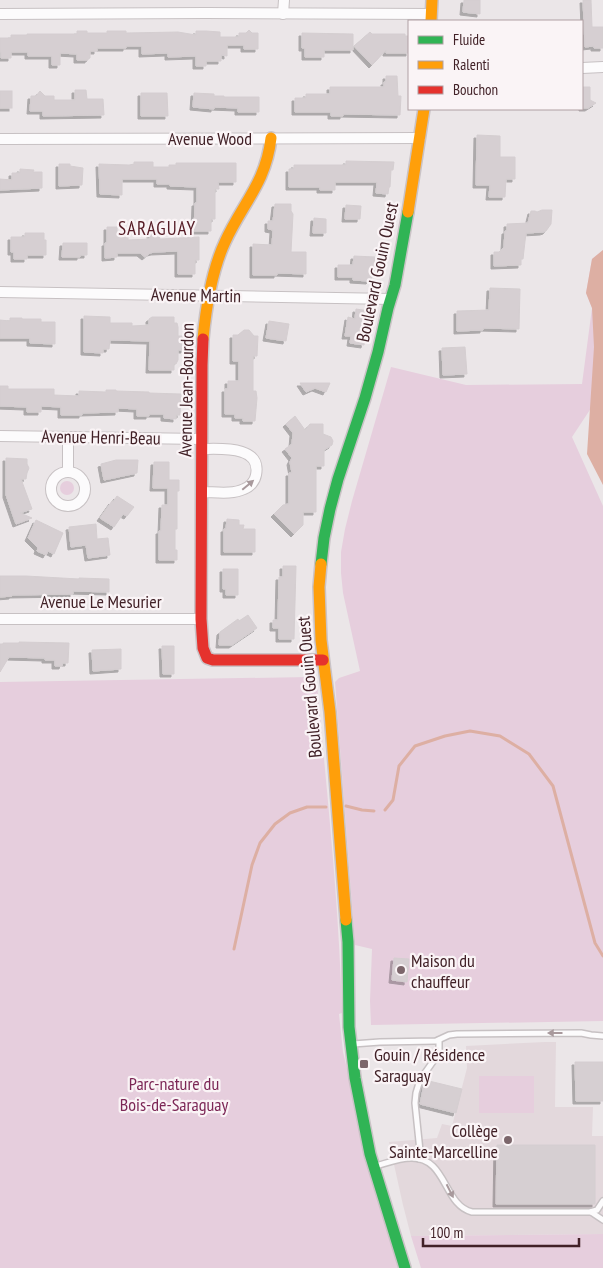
<svg xmlns="http://www.w3.org/2000/svg" width="603" height="1268" font-family="'PT Sans Narrow',sans-serif">
<defs>
<filter id="shadow"><feDropShadow dx="-3" dy="3" stdDeviation="0" flood-color="#0004"/></filter>
</defs>
<rect width="100%" height="100%" fill="#ebe6e8"/>
<path fill="#e3d8dc" d="M545 1042H556L555 1107H593L592 1136H603V1234L411 1236 403 1205 389 1142 437 1138 442 1124 452 1126 467 1068 466 1046Z"/>
<g fill="#e6cedd">
<path d="M603 250V390L572 437 603 506V1021L371 1025 370 1001 372 949 355 945 335 682 339 678 360 671 343 593 341 573V552L345 529 352 501 391 367 466 385 582 384 592 308 586 293 592 259Z"/>
<circle cx="67" cy="488" r="7"/>
<path d="M309 677 317 684C327 794 339 903 342 1013L339 1014 343 1052 349 1077 398 1268H0V682Z"/>
<rect x="479" y="1076" width="55" height="37"/>
<path d="M603 1234V1268H421L411 1236Z"/>
</g>
<path fill="#ddafa3" d="M603 250V485L587 454 594 347 592 308 586 293 592 259Z"/>
<g fill="none" stroke-linecap="round" stroke-linejoin="round">
<g stroke="#ddafa3" stroke-width="3">
<path d="M346 806 362 810 374 811"/>
<path d="M385 810 393 800 399 766 415 746 445 736 470 731 500 736 529 754 553 786 595 943 603 956"/>
<path d="M234 949 252 865 260 843 275 824 290 813 307 807H326"/>
</g>
</g>
<g fill="#d6cfd2" stroke="#d4ced0" filter="url(#shadow)">
<path d="M464 0H480V14L463 12Z"/>
<path d="M583 0H591L592 27H603V48H594V46L585 47Z"/>
<path d="M249 30 252 33H258V49H244V45H227V56L221 55V61H206V66H196V56L168 57V53L142 54V46H126V48H97V51H90V58L88 59V60H77V54L60 53V65H52V56H28V52H11V58H1V52H0V38H11V35H27V34H77V31H87V33H107V31H126V33L178 32 196 35V31H206L220 32V37H239V33H246Z"/>
<path d="M370 32 372 34H405V36H409V53H386V50L372 65 354 46Z"/>
<path d="M302 33 353 34V50H324V57H305V48H302Z"/>
<path d="M386 76H397L398 96H401L400 115 343 114V116H331V112H295V98H306V94H330V87H384V82H386Z"/>
<path d="M582 87H590V100L596 103 588 108H582Z"/>
<path d="M75 90H86L87 99H103L104 115 43 116V111H30L31 96H36L40 91 45 96H54V100H75Z"/>
<rect x="0" y="91" width="12" height="17"/>
<path d="M141 93H167L168 116H141Z"/>
<path d="M194 93 214 94V96H224V97H259V112H238V108L214 107V109L193 107Z"/>
<path d="M477 135 500 136V157H515V179H506L505 197H489L490 185H476Z"/>
<path d="M346 161 394 162 393 170H391L390 187H389L388 194 376 193 377 182H335V190H320V187H289V169H294V165H346Z"/>
<path d="M134 162H153V167H169V165H176V163H236V182H218L219 189H215V219H211V231H194L195 203H197V187L170 186V184H157V179H122V195L100 194 99 164 129 165 134 164Z"/>
<path d="M59 164H70V166L83 168 82 185 59 186Z"/>
<path d="M20 169 34 170 33 172H42V188L0 190V179L12 180V173H20Z"/>
<path d="M275 204H291V211L293 214 291 252H306V274L277 273V275H253V244L272 245 273 230 268 229V221H273Z"/>
<path d="M346 205 361 206 360 219H345Z"/>
<path d="M542 210H552L551 224 546 231 543 232 526 233 524 250 523 259H521V265L494 266V252H499L504 247 505 231H507V224L528 223 531 211H535L537 212Z"/>
<path d="M314 218 326 219V233H313Z"/>
<path d="M107 227H117V233H128V240L150 239V232H159L160 239 199 237V260H195V274H178V251L154 252 150 253 145 257 140 253H117V257L105 258V243H107Z"/>
<path d="M25 233H44V240H46V255H27V259H14V252H11V237H25Z"/>
<path d="M63 243H87V255H80V257H62Z"/>
<path d="M354 256 375 257V274L369 281 353 280V277H338V265H353Z"/>
<path d="M490 288 520 289 519 329 483 328V330L457 331V311L489 310Z"/>
<path d="M356 309 370 311 364 345 350 343 351 336H345L348 317 355 319Z"/>
<path d="M84 316 110 317V323H132V326L149 325V319L152 317H174V323H177L178 327V336H184V350H178V360L176 364H174V370H149L150 341 110 340 109 349H103V353L84 352Z"/>
<path d="M10 318H22V319H41V322H55V344L30 343V338H0V320L10 321Z"/>
<path d="M269 321 289 324 286 341 266 338Z"/>
<path d="M244 330H249L254 336H258L257 356H253V391H256L257 398 255 421H243V418H235V414H225V389H228V381H239V361H233V335H238Z"/>
<path d="M465 347 467 374 443 375 442 348Z"/>
<path d="M300 383H330L326 392 315 388 306 392Z"/>
<path d="M0 386H8V389H54V395L79 396V391L106 392V390H116V391L149 392V393L181 394 180 415H176V419L164 418V414H149V416H137V409L118 408V412L82 413V415H61V407L41 406V412H27V407L0 406Z"/>
<path d="M295 416 305 430 310 424H323V434L331 437 333 441 332 445 324 450V466H316V512H303V525L294 534 274 514 283 505 289 504V473H292L290 462 292 458 285 449 292 444 293 433 286 424Z"/>
<path d="M6 458 27 459V464L29 468 27 473 26 479H21L32 509 20 513 32 518 16 524 6 495Z"/>
<path d="M116 460H138L137 473 104 480 101 464Z"/>
<path d="M154 462H169V480H179V491H177V529H175V550H177V560H159V531H161L162 505H168V488H153Z"/>
<path d="M117 496 134 507 127 516 123 514 114 527 100 518 112 501 113 502Z"/>
<path d="M227 519 239 520V525H244L243 529H255V552H224V529H226Z"/>
<path d="M36 520 63 533 54 554 48 551 46 555 37 551 38 548 28 538Z"/>
<path d="M96 524 97 539 108 538 110 555 88 558 86 545 71 547 69 527Z"/>
<path d="M283 566H296L294 639H279V628H273V620H278L279 577H283Z"/>
<path d="M223 569H238V595H226V589H223Z"/>
<path d="M0 576H26L79 579V578L109 579V592L73 591V594L12 595V596L0 597Z"/>
<path d="M248 615 257 628 232 645H219L220 632 238 619 239 621Z"/>
<path d="M19 642 69 643 68 663H63L62 666H55V660H45V658L9 657 0 672V644H3V643H19Z"/>
<path d="M162 646H174V674H163Z"/>
<path d="M121 649V669L93 671 92 650Z"/>
<path d="M394 958 409 959 407 982 392 980Z"/>
<path d="M575 1062H603V1101H576Z"/>
<path d="M425 1080 462 1089 456 1113 420 1104Z"/>
<path d="M497 1145H595V1204H496Z"/>
</g>
<g fill="none" stroke-linecap="round" stroke-linejoin="round">
<g stroke="#c7c1c3" stroke-width="8">
<g id="lane">
<path d="M353 1044 380 1042 436 1041 449 1035 457 1034 581 1033 591 1035 603 1036"/>
<path d="M419 1159 420 1151 415 1103 416 1093 420 1080 439 1053V1040"/>
<path d="M376 1166C387 1163 399 1158 411 1158 447 1157 443 1205 472 1212H590L597 1210 603 1201"/>
<path d="M591 1212 603 1220"/>
</g>
</g>
<g stroke="#c7c1c3" stroke-width="12">
<g id="street">
<path d="M0 14 206 13 431 14"/>
<path d="M283 14 284 0"/>
<path d="M582 68 603 67"/>
<path d="M0 139 420 138"/>
<path d="M0 292 391 299"/>
<path d="M0 436 202 439"/>
<path d="M68 472V437"/>
<circle cx="68" cy="489" r="17"/>
<path d="M201 492C215 492 232 495 244 489 250 487 255 481 256 475 262 445 220 449 202 449"/>
<path d="M0 619H201"/>
</g>
</g>
<g stroke="#cac3c6" stroke-width="14">
<g id="fast">
<path d="M321 564 324 538 330 509 338 479 365 398 378 352 388 308 395 285 408 212"/>
<path d="M346 920 348 942 349 1027 355 1078 370 1154 405 1268"/>
</g>
</g>
<g stroke="#cac3c6" stroke-width="14">
<g id="slow">
<path d="M431 21 432 0"/>
<path d="M408 212 424 109"/>
<path d="M203 339C206 307 211 272 225 242 242 204 266 183 271 138"/>
<path d="M321 564 319 587 321 640 330 712 346 920"/>
</g>
</g>
<g stroke="#cac3c6" stroke-width="14">
<path id="jam" d="M203 339 202 365 201 619 203 648 207 658 213 660H323"/>
</g>
<use href="#lane" stroke="#fcfbfc" stroke-width="5"/>
<use href="#street" stroke="#fcfbfc" stroke-width="10"/>
<use href="#fast" stroke="#30b455" stroke-width="11"/>
<use href="#slow" stroke="#ff9f0a" stroke-width="11"/>
<use href="#jam" stroke="#e5322d" stroke-width="11"/>
</g>
<defs><path id="oneway-solid" d="M-6-.8H1V-3.2L6.5 0L1 3.2V.8H-6Z" transform="scale(1.25)"/></defs>
<g fill="#a8999c">
<use href="#oneway-solid" transform="translate(248 485) rotate(-40)"/>
<use href="#oneway-solid" transform="translate(555 1033) rotate(180)"/>
<use href="#oneway-solid" transform="translate(450 1191) rotate(63)"/>
</g>
<g fill="#7c666b" stroke="#faf4f6" stroke-width="2">
<circle cx="401" cy="970" r="5"/>
<rect x="359" y="1059" width="10" height="10" rx="2.5"/>
<circle cx="508" cy="1140" r="5"/>
</g>
<g text-anchor="middle" dominant-baseline="central" stroke-width="4.5" stroke-linejoin="round" paint-order="stroke">
<g font-size="18" fill="#412127" stroke="#faf4f6">
<text x="210" y="138">Avenue Wood</text>
<text transform="translate(377 272) rotate(-78)">Boulevard Gouin Ouest</text>
<text transform="translate(196 295) rotate(1)">Avenue Martin</text>
<text transform="translate(186 390) rotate(-89)">Avenue Jean-Bourdon</text>
<text transform="translate(101 437) rotate(1)">Avenue Henri-Beau</text>
<text x="101" y="601">Avenue Le Mesurier</text>
<text transform="translate(309 687) rotate(-95)">Boulevard Gouin Ouest</text>
</g>
<g font-size="18" fill="#412127" stroke="#faf4f6" text-anchor="start">
<text x="411" y="960">Maison du<tspan x="411" dy="21">chauffeur</tspan></text>
<text x="374" y="1054">Gouin / Résidence<tspan x="374" dy="21">Saraguay</tspan></text>
<text x="498" y="1130" text-anchor="end">Collège<tspan x="498" dy="21">Sainte-Marcelline</tspan></text>
</g>
<g font-size="18" fill="#7c2756" stroke="#faf4f6">
<text x="174" y="1083">Parc-nature du<tspan x="174" dy="21">Bois-de-Saraguay</tspan></text>
</g>
<g font-size="19" letter-spacing="1" fill="#551b25" stroke="#faf4f6">
<text x="157" y="228">SARAGUAY</text>
</g>
</g>
<rect x="408" y="20" width="175" height="90" fill="#faf4f6" stroke="#b0a0a3"/>
<rect x="418" y="36" width="25" height="8" fill="#30b455" stroke="#b0a0a3"/>
<text x="453" y="45" font-size="15" fill="#412127">Fluide</text>
<rect x="418" y="61" width="25" height="8" fill="#ff9f0a" stroke="#b0a0a3"/>
<text x="453" y="70" font-size="15" fill="#412127">Ralenti</text>
<rect x="418" y="86" width="25" height="8" fill="#e5322d" stroke="#b0a0a3"/>
<text x="453" y="95" font-size="15" fill="#412127">Bouchon</text>
<path d="M423 1238v8h156v-8" fill="none" stroke="#412127" stroke-width="2.5"/>
<text x="430" y="1238" font-size="15" fill="#412127" stroke="#faf4f6" stroke-width="4" paint-order="stroke">100 m</text>
</svg>
